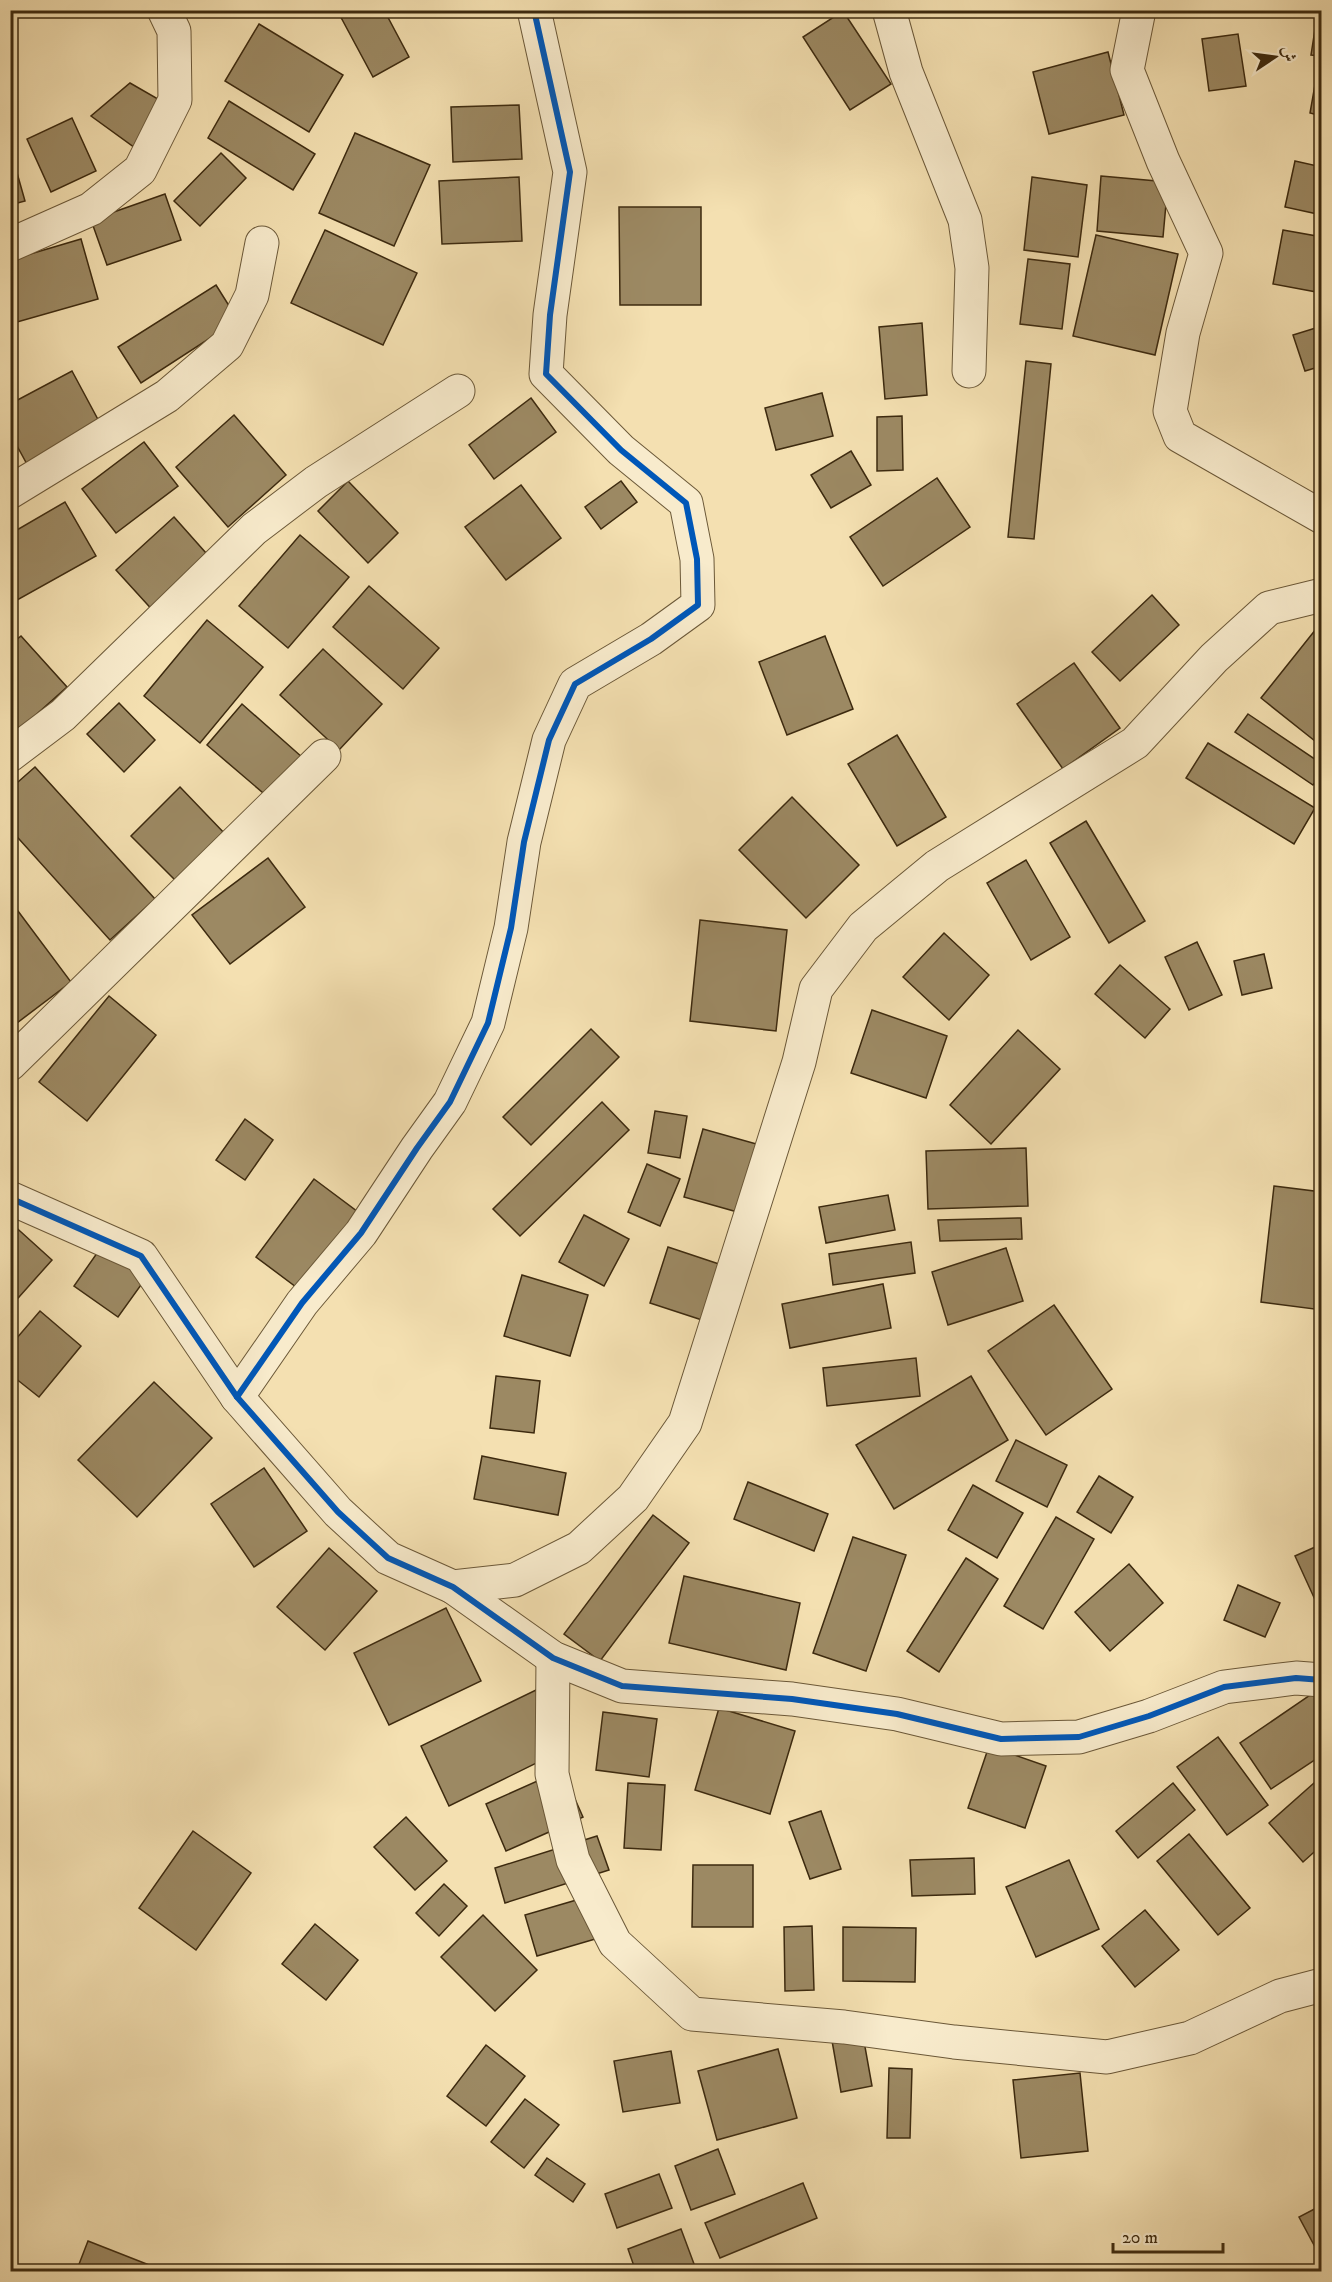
<svg xmlns="http://www.w3.org/2000/svg" width="1332" height="2282" font-family="'IM FELL DW Pica',Amiri,serif">
<rect width="100%" height="100%" fill="#f4e0b1"/>
<filter id="stains"><feTurbulence type="fractalNoise" baseFrequency=".00333" numOctaves="4"/><feColorMatrix values="0 0 0 0 .2 0 0 0 0 .09 0 0 0 0 .02 0 0 0 .5 -.17"/></filter>
<radialGradient id="worn" r=".72"><stop offset=".6" stop-color="#630" stop-opacity="0"/><stop offset="1" stop-color="#630" stop-opacity=".3"/></radialGradient>
<g fill="#9c8963" stroke="#3d2a0f" stroke-width="1.5">
<path d="M337 10H384L409 57 373 77Z"/>
<path d="M1318 10H1322V56L1311 55Z"/>
<path d="M843 11 891 84 850 110 803 37Z"/>
<path d="M259 24 343 75 309 132 225 81Z"/>
<path d="M1238 34 1246 86 1209 91 1202 39Z"/>
<path d="M1108 52 1124 115 1049 134 1033 72Z"/>
<path d="M1316 79 1322 80V116L1310 113Z"/>
<path d="M130 83 158 99 138 150 91 116Z"/>
<path d="M229 101 315 154 293 190 208 138Z"/>
<path d="M519 105 522 159 453 162 451 107Z"/>
<path d="M72 118 96 171 51 192 27 139Z"/>
<path d="M355 133 430 165 394 246 319 213Z"/>
<path d="M10 148 25 201 10 205Z"/>
<path d="M221 153 246 178 200 226 174 201Z"/>
<path d="M1295 161 1322 167V215L1285 207Z"/>
<path d="M1101 176 1168 182 1163 237 1097 231Z"/>
<path d="M519 177 522 241 442 244 439 181Z"/>
<path d="M1032 177 1087 185 1078 257 1024 250Z"/>
<path d="M165 194 181 240 107 265 91 220Z"/>
<path d="M619 207H701V305H620Z"/>
<path d="M325 230 417 273 383 345 291 303Z"/>
<path d="M1283 230 1322 237V293L1273 284Z"/>
<path d="M1096 235 1178 254 1155 355 1073 336Z"/>
<path d="M81 239 98 299 10 324V260Z"/>
<path d="M1028 259 1070 264 1062 329 1020 324Z"/>
<path d="M216 285 238 320 141 383 118 347Z"/>
<path d="M922 323 927 395 885 399 879 327Z"/>
<path d="M1322 326V366L1305 371 1293 335Z"/>
<path d="M1026 361 1051 364 1034 539 1008 537Z"/>
<path d="M72 371 102 427 28 466 10 433V404Z"/>
<path d="M822 393 833 436 776 450 765 408Z"/>
<path d="M531 398 556 432 494 479 469 445Z"/>
<path d="M234 415 286 475 228 527 176 467Z"/>
<path d="M902 416 903 470 877 471V417Z"/>
<path d="M144 442 178 486 116 533 82 489Z"/>
<path d="M851 451 871 485 831 508 811 475Z"/>
<path d="M937 478 970 527 883 586 850 537Z"/>
<path d="M348 481 398 533 368 563 318 511Z"/>
<path d="M621 481 637 502 601 529 585 507Z"/>
<path d="M521 485 561 538 506 580 465 527Z"/>
<path d="M65 502 96 556 10 604V534Z"/>
<path d="M174 517 214 562 156 614 116 570Z"/>
<path d="M300 535 349 577 288 648 239 606Z"/>
<path d="M369 586 439 648 403 689 333 627Z"/>
<path d="M1152 595 1179 625 1120 681 1092 652Z"/>
<path d="M207 620 263 667 200 743 144 696Z"/>
<path d="M1316 629 1322 633V733L1315 741 1261 698Z"/>
<path d="M21 636 67 687 10 738V645Z"/>
<path d="M825 636 853 709 787 735 759 662Z"/>
<path d="M323 649 382 704 339 750 280 695Z"/>
<path d="M1074 663 1120 728 1063 769 1017 704Z"/>
<path d="M119 703 155 740 124 772 87 734Z"/>
<path d="M242 704 303 758 269 798 207 745Z"/>
<path d="M1248 714 1322 764V773L1313 785 1235 732Z"/>
<path d="M897 735 946 817 897 846 848 764Z"/>
<path d="M1208 743 1315 808 1294 844 1186 778Z"/>
<path d="M35 767 155 899 110 940 10 829V789Z"/>
<path d="M180 787 227 836 179 884 131 836Z"/>
<path d="M792 797 859 865 806 918 739 850Z"/>
<path d="M1086 821 1145 921 1109 943 1050 843Z"/>
<path d="M268 858 305 907 230 964 192 915Z"/>
<path d="M1026 860 1070 937 1031 960 987 883Z"/>
<path d="M15 907 71 982 13 1026 10 1023V911Z"/>
<path d="M700 920 787 930 776 1031 690 1021Z"/>
<path d="M944 933 989 975 949 1020 903 977Z"/>
<path d="M1197 942 1222 995 1189 1010 1165 957Z"/>
<path d="M1264 954 1272 988 1242 995 1234 961Z"/>
<path d="M1120 965 1170 1009 1145 1038 1095 994Z"/>
<path d="M109 996 156 1035 87 1121 39 1082Z"/>
<path d="M872 1010 947 1036 926 1098 851 1073Z"/>
<path d="M591 1029 619 1057 531 1145 503 1117Z"/>
<path d="M1018 1030 1060 1069 991 1144 950 1105Z"/>
<path d="M602 1102 629 1130 520 1236 493 1209Z"/>
<path d="M655 1111 687 1116 680 1158 648 1153Z"/>
<path d="M245 1119 273 1140 245 1180 216 1160Z"/>
<path d="M703 1129 760 1145 741 1213 684 1197Z"/>
<path d="M1026 1148 1028 1206 928 1209 926 1151Z"/>
<path d="M647 1164 680 1179 660 1226 628 1212Z"/>
<path d="M314 1179 362 1215 304 1293 256 1257Z"/>
<path d="M1274 1186 1322 1192V1310L1261 1302Z"/>
<path d="M888 1195 895 1230 826 1243 819 1207Z"/>
<path d="M584 1215 629 1239 604 1286 559 1262Z"/>
<path d="M1021 1218 1022 1239 940 1241 938 1220Z"/>
<path d="M10 1222 52 1260 11 1306H10Z"/>
<path d="M911 1242 915 1273 833 1285 829 1254Z"/>
<path d="M102 1246 146 1278 118 1317 74 1286Z"/>
<path d="M668 1247 719 1264 702 1320 650 1303Z"/>
<path d="M1006 1248 1023 1301 948 1325 932 1272Z"/>
<path d="M522 1275 588 1295 570 1356 504 1336Z"/>
<path d="M883 1284 891 1328 790 1348 782 1304Z"/>
<path d="M1054 1305 1112 1389 1046 1435 988 1351Z"/>
<path d="M40 1311 81 1346 39 1397 10 1374V1346Z"/>
<path d="M916 1358 920 1396 827 1406 823 1368Z"/>
<path d="M496 1376 540 1381 534 1433 490 1428Z"/>
<path d="M971 1376 1008 1440 894 1509 856 1445Z"/>
<path d="M154 1382 212 1438 137 1517 78 1460Z"/>
<path d="M1016 1440 1067 1465 1047 1507 996 1481Z"/>
<path d="M482 1456 566 1473 558 1515 474 1499Z"/>
<path d="M264 1468 307 1531 254 1567 211 1504Z"/>
<path d="M1099 1476 1133 1497 1111 1533 1077 1512Z"/>
<path d="M748 1482 828 1514 814 1551 734 1519Z"/>
<path d="M973 1485 1023 1513 997 1558 948 1530Z"/>
<path d="M653 1515 689 1543 600 1661 564 1634Z"/>
<path d="M1056 1517 1094 1539 1043 1629 1004 1606Z"/>
<path d="M853 1537 906 1555 866 1671 813 1653Z"/>
<path d="M1322 1544V1615L1295 1556Z"/>
<path d="M329 1548 377 1591 325 1650 277 1607Z"/>
<path d="M966 1558 998 1579 939 1672 907 1651Z"/>
<path d="M1129 1564 1163 1603 1110 1651 1075 1612Z"/>
<path d="M684 1576 800 1603 786 1670 669 1643Z"/>
<path d="M1238 1585 1280 1603 1265 1637 1224 1620Z"/>
<path d="M446 1608 481 1681 389 1725 354 1653Z"/>
<path d="M1322 1687V1755L1271 1789 1240 1743Z"/>
<path d="M536 1690 565 1749 449 1806 421 1746Z"/>
<path d="M719 1708 795 1731 770 1814 695 1790Z"/>
<path d="M603 1712 657 1719 649 1777 596 1770Z"/>
<path d="M1218 1737 1268 1805 1227 1835 1177 1767Z"/>
<path d="M989 1746 1046 1766 1025 1828 968 1808Z"/>
<path d="M562 1770 583 1817 506 1851 486 1804Z"/>
<path d="M628 1783 665 1785 661 1850 624 1848Z"/>
<path d="M1173 1783 1195 1810 1138 1858 1116 1831Z"/>
<path d="M1314 1783 1322 1791V1845L1303 1862 1269 1823Z"/>
<path d="M821 1811 841 1869 810 1879 789 1822Z"/>
<path d="M406 1817 447 1861 415 1890 374 1847Z"/>
<path d="M193 1831 251 1873 196 1950 139 1908Z"/>
<path d="M1189 1834 1250 1908 1218 1935 1157 1861Z"/>
<path d="M597 1836 609 1870 505 1903 495 1868Z"/>
<path d="M974 1858 975 1894 912 1896 910 1860Z"/>
<path d="M1069 1860 1099 1929 1036 1957 1006 1887Z"/>
<path d="M693 1865H753V1927H692Z"/>
<path d="M444 1884 467 1906 439 1936 416 1913Z"/>
<path d="M597 1894 609 1935 537 1956 525 1915Z"/>
<path d="M1145 1910 1179 1950 1135 1987 1102 1946Z"/>
<path d="M483 1915 537 1970 495 2011 441 1957Z"/>
<path d="M315 1924 358 1960 326 2000 282 1964Z"/>
<path d="M812 1926 814 1990 785 1991 784 1927Z"/>
<path d="M843 1927 916 1928 915 1982 843 1981Z"/>
<path d="M862 2030 872 2086 841 2092 831 2035Z"/>
<path d="M486 2045 525 2076 486 2126 447 2096Z"/>
<path d="M778 2049 797 2118 717 2140 698 2071Z"/>
<path d="M671 2051 680 2103 623 2112 614 2061Z"/>
<path d="M889 2068 912 2069 910 2138H887Z"/>
<path d="M1080 2073 1088 2151 1021 2158 1013 2080Z"/>
<path d="M525 2099 559 2125 524 2168 491 2142Z"/>
<path d="M718 2149 735 2194 691 2210 675 2166Z"/>
<path d="M547 2158 585 2184 573 2202 535 2175Z"/>
<path d="M659 2174 672 2208 617 2228 605 2194Z"/>
<path d="M803 2183 817 2218 720 2258 705 2223Z"/>
<path d="M1322 2205V2260L1299 2217Z"/>
<path d="M681 2229 697 2272H636L628 2249Z"/>
<path d="M88 2241 167 2272H76Z"/>
</g>
<g fill="none" stroke-linecap="round" stroke-linejoin="round">
<g stroke="#6b5838" stroke-width="35">
<g id="minor">
<path d="M889 10 906 72 965 220 972 268 969 371"/>
<path d="M1139 10 1127 70 1163 161 1206 253 1183 333 1170 411 1180 436 1322 517"/>
<path d="M10 245 91 209 140 170 175 100 174 31 164 10"/>
<path d="M10 492 167 396 227 345 252 295 262 243"/>
<path d="M10 755 63 715 254 529 316 482 458 391"/>
<path d="M10 1064 324 756"/>
<path d="M237 1397 302 1303 361 1233 417 1148 450 1102 488 1023 511 928 524 842 549 740 575 684 651 639 698 605 697 559 686 503 621 450 546 374 550 315 570 172 534 10"/>
<path d="M453 1587 553 1658 622 1686 792 1699 897 1714 1001 1739 1079 1737 1149 1716 1224 1687 1296 1678 1322 1680"/>
<path d="M553 1658 552 1774 573 1860 615 1943 692 2014 844 2027 954 2042 1107 2057 1190 2038 1280 1996 1322 1985"/>
</g>
</g>
<g stroke="#6b5838" stroke-width="35">
<path id="tertiary" d="M10 1198 141 1256 237 1397 338 1512 388 1558 453 1587 515 1580 579 1548 633 1498 685 1423 799 1062 816 989 863 927 937 866 1135 743 1214 658 1269 608 1322 595"/>
</g>
<use href="#minor" stroke="#f8ebcc" stroke-width="33"/>
<use href="#tertiary" stroke="#f8ebcc" stroke-width="33"/>
<g stroke="#f8ebcc" stroke-width="10">
<g id="cycleway">
<path d="M10 1198 141 1256 237 1397 338 1512 388 1558 453 1587 553 1658 622 1686 792 1699 897 1714 1001 1739 1079 1737 1149 1716 1224 1687 1296 1678 1322 1680"/>
<path d="M237 1397 302 1303 361 1233 417 1148 450 1102 488 1023 511 928 524 842 549 740 575 684 651 639 698 605 697 559 686 503 621 450 546 374 550 315 570 172 534 10"/>
</g>
</g>
<use href="#cycleway" stroke="#0057b8" stroke-width="6"/>
</g>
<rect width="1332" height="2282" fill="none" stroke="#f4e0b1" stroke-width="36"/>
<rect x="12" y="12" width="1308" height="2258" fill="none" stroke="#3d2a0f" stroke-width="3"/>
<rect x="18" y="18" width="1296" height="2246" fill="none" stroke="#3d2a0f" stroke-width="1.5"/>
<g transform="translate(1275 57) rotate(77)" stroke="#f8ebcc" stroke-width="4.5" paint-order="stroke">
<path d="M0-4.5L10 22L0 15L-10 22Z" fill="#3d2a0f"/>
<text y="-9" font-size="16" font-weight="bold" text-anchor="middle" fill="#3d2a0f">ش</text>
</g>
<path d="M1113 2243v9h110v-9" fill="none" stroke="#3d2a0f" stroke-width="3"/>
<text x="1122" y="2243" font-size="18" fill="#3d2a0f" stroke="#f8ebcc" stroke-width="4.5" paint-order="stroke">20 m</text>
<rect width="100%" height="100%" filter="url(#stains)"/>
<rect width="100%" height="100%" fill="url(#worn)"/>
</svg>
